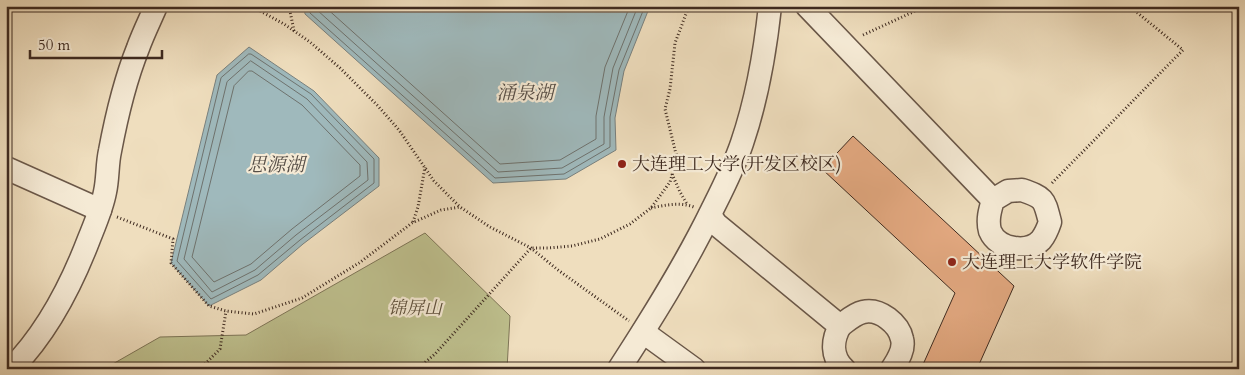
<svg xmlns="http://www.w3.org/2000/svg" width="1245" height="375" font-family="Cardo,'Noto Serif SC',serif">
<rect width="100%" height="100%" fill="#efdebe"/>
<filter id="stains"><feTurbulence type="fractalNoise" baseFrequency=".004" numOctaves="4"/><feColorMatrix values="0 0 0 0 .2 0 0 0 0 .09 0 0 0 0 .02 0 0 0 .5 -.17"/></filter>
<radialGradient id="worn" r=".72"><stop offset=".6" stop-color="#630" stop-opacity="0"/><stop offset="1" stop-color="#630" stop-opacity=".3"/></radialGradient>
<path fill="#bec08e" stroke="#7e7557" d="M425 233 510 316 507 369H104L160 337 246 335Z"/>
<g fill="#9fb9bc" stroke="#78807e">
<path d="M304 6H650L624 71 615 118 616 150 566 179 493 183 305 14Z"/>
<path d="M249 47 314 91 379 158V186L303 244 261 280 209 306 171 263 217 75Z"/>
</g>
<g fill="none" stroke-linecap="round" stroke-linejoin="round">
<g stroke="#6e726e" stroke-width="1">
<path d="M309 6 310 13 495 178 564 174 610 147V117L619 70 645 6"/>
<path d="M316 6 317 10 498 172 562 168 604 144V117L613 68 638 6"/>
<path d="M324 6 500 164 560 160 596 139V116L605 67 630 6"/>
<path d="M249 54H251L311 94 374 159V183L300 240 258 275 211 299 177 261 221 78Z"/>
<path d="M251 61 307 99 367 162 368 180 296 235 255 270 212 292 184 259 227 82Z"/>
<path d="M249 71H252L302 105 360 165V176L292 229 251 264 214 282 192 257 234 86Z"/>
</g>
</g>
<path fill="#e6ab83" stroke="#3e2a20" d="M853 136 1014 286 977 369H921L955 293 822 169Z"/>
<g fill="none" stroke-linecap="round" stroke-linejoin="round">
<g stroke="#6a5748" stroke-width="25">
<g id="minor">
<path d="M807 6 993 200"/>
<path d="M6 168 100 210"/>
<path d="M1022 190C1045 198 1044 199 1050 222 1048 228 1045 235 1041 240 1028 254 998 250 990 231 987 220 990 210 993 200L1008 191Z"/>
<path d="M710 215 716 224 840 326C832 340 831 357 844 369"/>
<path d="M840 326C847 321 854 314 863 312 880 308 899 324 902 339 905 350 897 361 892 369"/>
<path d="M643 332 694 369"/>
<path d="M11 369C47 333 71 286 89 239 95 224 102 208 105 192 108 179 107 164 110 151 116 119 126 78 138 48 143 34 150 20 156 6"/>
<path d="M619 369C652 318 684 267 711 212 722 190 734 167 742 143 757 99 765 53 770 6"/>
</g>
</g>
<g stroke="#3e2a20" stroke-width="3" stroke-dasharray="1 2.5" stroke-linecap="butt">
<path d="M251 6 284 24 310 42 340 68 378 106 399 130 434 181 460 207"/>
<path d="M289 6 294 31"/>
<path d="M863 35 926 6"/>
<path d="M672 174 680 192 687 204"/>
<path d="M1052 183 1183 50 1134 10 1120 6"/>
<path d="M651 208C665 205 680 202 694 207"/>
<path d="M117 217 173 239 171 263 209 306 226 311 254 314 302 298 359 263 412 223 441 210 460 207 490 227 531 248 558 270 629 321"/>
<path d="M413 222 418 207 425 167"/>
<path d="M200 369 220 349 226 311"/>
<path d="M417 369 435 354 531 248H548L572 246 600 239 630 224 651 208 670 182 677 158 665 109 670 89 675 43 689 6"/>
</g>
<use href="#minor" stroke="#f5ead5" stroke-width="22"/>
</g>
<g fill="#8f2418" stroke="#f5ead5" stroke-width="2">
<circle cx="622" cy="164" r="5"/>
<circle cx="952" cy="262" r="5"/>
</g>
<g text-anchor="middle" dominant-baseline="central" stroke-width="4.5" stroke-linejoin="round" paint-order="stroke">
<g font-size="18" fill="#3e2a20" stroke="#f5ead5" text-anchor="start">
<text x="632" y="164">大连理工大学(开发区校区)</text>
<text x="962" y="262">大连理工大学软件学院</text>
</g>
<g font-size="18" font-style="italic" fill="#5e503c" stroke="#f5ead5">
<text x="415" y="308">锦屏山</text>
</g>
<g font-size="19" font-style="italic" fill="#564e47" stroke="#f5ead5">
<text x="525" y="93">涌泉湖</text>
<text x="276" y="165">思源湖</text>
</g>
</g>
<rect width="1245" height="375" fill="none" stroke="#efdebe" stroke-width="25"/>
<rect x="8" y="8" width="1230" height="360" fill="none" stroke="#3e2a20" stroke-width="2.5"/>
<rect x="12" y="12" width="1220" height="350" fill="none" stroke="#3e2a20"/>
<path d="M30 50v8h132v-8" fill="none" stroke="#3e2a20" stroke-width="2.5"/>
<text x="38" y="50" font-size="15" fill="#3e2a20" stroke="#f5ead5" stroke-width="4" paint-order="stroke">50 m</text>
<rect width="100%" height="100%" filter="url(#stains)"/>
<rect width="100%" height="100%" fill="url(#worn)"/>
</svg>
